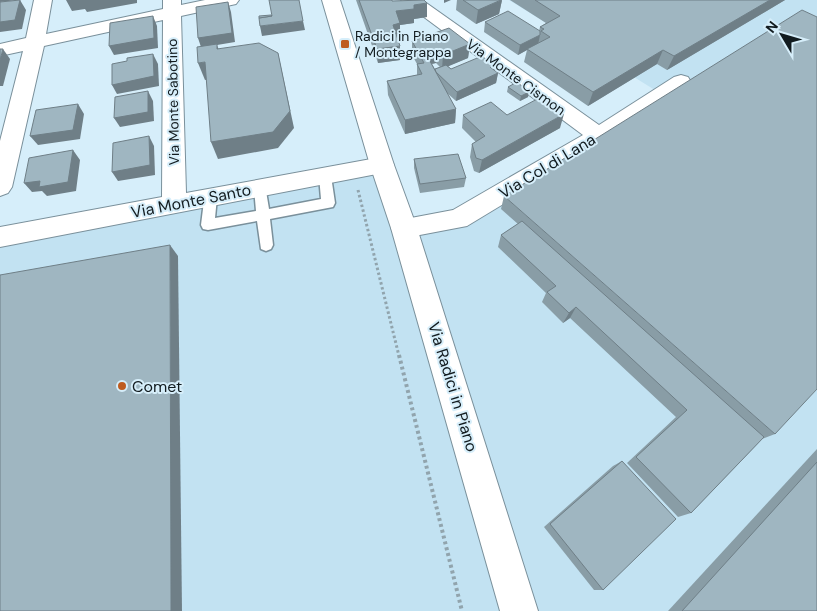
<svg xmlns="http://www.w3.org/2000/svg" width="817" height="611" font-family="'DM Sans',sans-serif">
<rect width="100%" height="100%" fill="#d6eefa"/>
<path fill="#c2e2f2" d="M509 0H817V611H0V243L390 165 417 226 499 204 663 95Z"/>
<g fill="none" stroke-linecap="round" stroke-linejoin="round">
<g stroke="#7a909b" stroke-width="3">
<path id="service" d="M325 171 330 173 331 176 335 203 333 207 270 219 273 245 271 249 266 251 261 249 257 221 208 230 203 229 201 225 205 193H215L217 197 215 218 256 211 254 188 255 185H265L269 209 321 199 319 176 320 173Z"/>
</g>
<g stroke="#7a909b" stroke-width="2">
<g id="minor">
<path d="M34 0H52L46 34 163 9V0H181V5L205 0H239L236 4 181 16 186 193 382 157 390 159 394 165 390 171 382 173 0 247V227L162 197 163 20 44 46 12 187 8 193 0 196V141L23 51 0 56V44L26 38Z"/>
<path d="M401 0H422L599 125 674 77 681 75 688 77 691 82 688 87 607 141 467 226 404 238 395 235 391 228 395 221 453 210 583 135Z"/>
</g>
</g>
<g stroke="#7a909b" stroke-width="2">
<path id="tertiary" d="M322 0H340L394 165 417 228 538 611H500L391 228 370 165Z"/>
</g>
<path stroke="#91a4ad" stroke-width="3" stroke-dasharray="2.5 2.5" stroke-linecap="butt" d="M358 190 399 356"/>
<path stroke="#91a4ad" stroke-width="4" stroke-dasharray="3 3" stroke-linecap="butt" d="M399 355 462 611"/>
<use href="#service" fill="#fff" fill-rule="evenodd"/>
<use href="#minor" fill="#fff" fill-rule="evenodd"/>
<use href="#tertiary" fill="#fff" fill-rule="evenodd"/>
</g>
<g fill="#899da6" fill-rule="evenodd">
<path d="M356 0H392V1L424 0 427 17 414 19V23L400 25V37L397 38 400 60 378 63Z"/>
<path d="M457 0H502L499 14 476 24 456 10Z"/>
<path d="M510 0H785L667 70 657 64 588 106 524 62 527 50 518 55 484 32 485 22 539 31 540 27 546 23Z"/>
<path d="M412 41 470 44 468 58 448 66 451 69 494 66V70L498 73 496 83 456 101 447 93 456 109 455 123 405 134 388 95 387 81 417 75V64L412 55ZM436 63 440 67 435 69 432 64Z"/>
<path d="M508 87 529 92 528 97 520 101 507 92Z"/>
<path d="M463 115H507L560 128 479 173 474 171 470 157 472 144 476 142 462 128Z"/>
<path d="M414 159 466 178 464 187 420 193 414 168Z"/>
<path d="M504 196 775 434 762 439 691 513 678 517 627 463 676 417 570 318 563 323 542 302 546 293 498 247 501 235 518 224 501 209Z"/>
<path d="M817 449V611H668Z"/>
<path d="M622 461 603 590H594L544 527 613 466Z"/>
</g>
<g fill="#6f7f87">
<path d="M0 0H17L0 2Z"/>
<path d="M20 0 26 10 22 29 0 32V22Z"/>
<path d="M66 0H137V3L87 12 85 9 72 11Z"/>
<path d="M444 0H451L444 3Z"/>
<path d="M502 0 499 14 476 24 478 10Z"/>
<path d="M770 0H785L667 70 674 56Z"/>
<path d="M228 2 231 12 235 42 217 45 223 61 201 47 198 38Z"/>
<path d="M427 3V17L414 19V5Z"/>
<path d="M414 9V23L400 25V37L393 39V25L396 11Z"/>
<path d="M153 16 157 26 158 48 114 55 109 46Z"/>
<path d="M303 21 305 30 262 36 260 26Z"/>
<path d="M540 35 538 45 527 49V50L518 55 520 45Z"/>
<path d="M470 44 468 58 442 69 443 55Z"/>
<path d="M400 46V60L378 63 377 49Z"/>
<path d="M3 49 10 59 3 86H0V60Z"/>
<path d="M437 49 436 63 425 65V52Z"/>
<path d="M663 50 657 64 588 106 593 92Z"/>
<path d="M278 53 294 128 278 148 218 159 211 142Z"/>
<path d="M153 54 158 64 159 86 117 94 112 85Z"/>
<path d="M205 62 211 79 205 80 198 63Z"/>
<path d="M498 73 496 83 456 101 457 92Z"/>
<path d="M148 91 153 101 154 121 120 127 114 118Z"/>
<path d="M529 92 528 97 520 101 521 96Z"/>
<path d="M78 104 84 114 80 139 38 145 30 136Z"/>
<path d="M456 109 455 123 405 134V120Z"/>
<path d="M564 114 560 128 479 173 482 160Z"/>
<path d="M149 136 154 146 155 175 118 181 112 172Z"/>
<path d="M73 150 80 160 76 191 47 196 42 191 32 192 24 183Z"/>
<path d="M170 245 178 256 182 611H171Z"/>
<path d="M576 307 570 318 563 323 569 313Z"/>
</g>
<g fill="#9fb6c1" stroke="#6f7f87">
<path d="M20 0 15 20 0 22V2Z"/>
<path d="M269 0H299L303 21 260 26 259 18 272 16Z"/>
<path d="M359 0H392V1L424 0 427 3 414 5V9L396 11 400 23 393 25 400 46 377 49Z"/>
<path d="M463 0H501L478 10Z"/>
<path d="M535 0H770L674 56 663 50 593 92 527 49 550 37 541 31 544 29 540 27 560 16Z"/>
<path d="M228 2 232 33 198 38 196 7Z"/>
<path d="M802 10 817 17V389L775 434 504 196Z"/>
<path d="M508 11 540 31V35L520 45 485 22Z"/>
<path d="M271 15 272 16 259 18V16Z"/>
<path d="M153 16 154 38 109 46 110 23Z"/>
<path d="M449 28 470 44 443 55 437 49 425 52 456 109 405 120 387 81 422 74 417 64 424 63 412 41Z"/>
<path d="M259 43 278 53 290 111 273 132 211 142 205 62 198 63 197 47 217 44V49Z"/>
<path d="M0 49H3L0 60Z"/>
<path d="M153 54 154 76 112 85V64L127 61V58Z"/>
<path d="M482 56 494 66 490 67 498 73 457 92 436 72 435 69 446 65 451 69Z"/>
<path d="M517 82 529 92 521 96 508 87Z"/>
<path d="M148 91V112L114 118 115 97Z"/>
<path d="M541 97 564 114 482 160 476 158 472 144 485 136 463 115 491 102 507 115Z"/>
<path d="M78 104 73 130 30 136 36 110Z"/>
<path d="M149 136 150 165 112 172 113 143Z"/>
<path d="M73 150 68 182 39 187 40 181 24 183 29 158Z"/>
<path d="M458 154 466 178 420 184 414 159Z"/>
<path d="M522 221 764 437 691 513 636 457 687 410 576 307 569 313 547 292 556 286 501 235Z"/>
<path d="M170 245 171 611H0V275Z"/>
<path d="M622 461 676 519 603 590 550 524Z"/>
<path d="M817 462V611H682Z"/>
</g>
<g fill="#be5c20" stroke="#d6eefa" stroke-width="2">
<rect x="340" y="39" width="10" height="10" rx="2.5"/>
<circle cx="122" cy="386" r="5"/>
</g>
<g text-anchor="middle" dominant-baseline="central" stroke-width="4" stroke-linejoin="round" paint-order="stroke">
<g font-size="14" fill="#121b1f" stroke="#d6eefa" text-anchor="start">
<text x="355" y="36">Radici in Piano<tspan x="355" dy="16">/ Montegrappa</tspan></text>
</g>
<g font-size="14" fill="#121b1f" stroke="#d6eefa">
<text transform="translate(516 77) rotate(36)">Via Monte Cismon</text>
<text transform="translate(173 102) rotate(-91)">Via Monte Sabotino</text>
</g>
<g font-size="16" fill="#121b1f" stroke="#d6eefa">
<text transform="translate(547 166) rotate(-31)">Via Col di Lana</text>
<text transform="translate(191 201) rotate(-11)">Via Monte Santo</text>
<text transform="translate(453 387) rotate(73)">Via Radici in Piano</text>
</g>
<g font-size="16" fill="#121b1f" stroke="#d6eefa" text-anchor="start">
<text x="132" y="386">Comet</text>
</g>
</g>
<g transform="translate(782 35) rotate(308)" stroke="#d6eefa" stroke-width="4" paint-order="stroke">
<path d="M0-4L9 19L0 12L-9 19Z" fill="#121b1f"/>
<text y="-8" font-size="14" font-weight="bold" text-anchor="middle" fill="#121b1f">N</text>
</g>
</svg>
